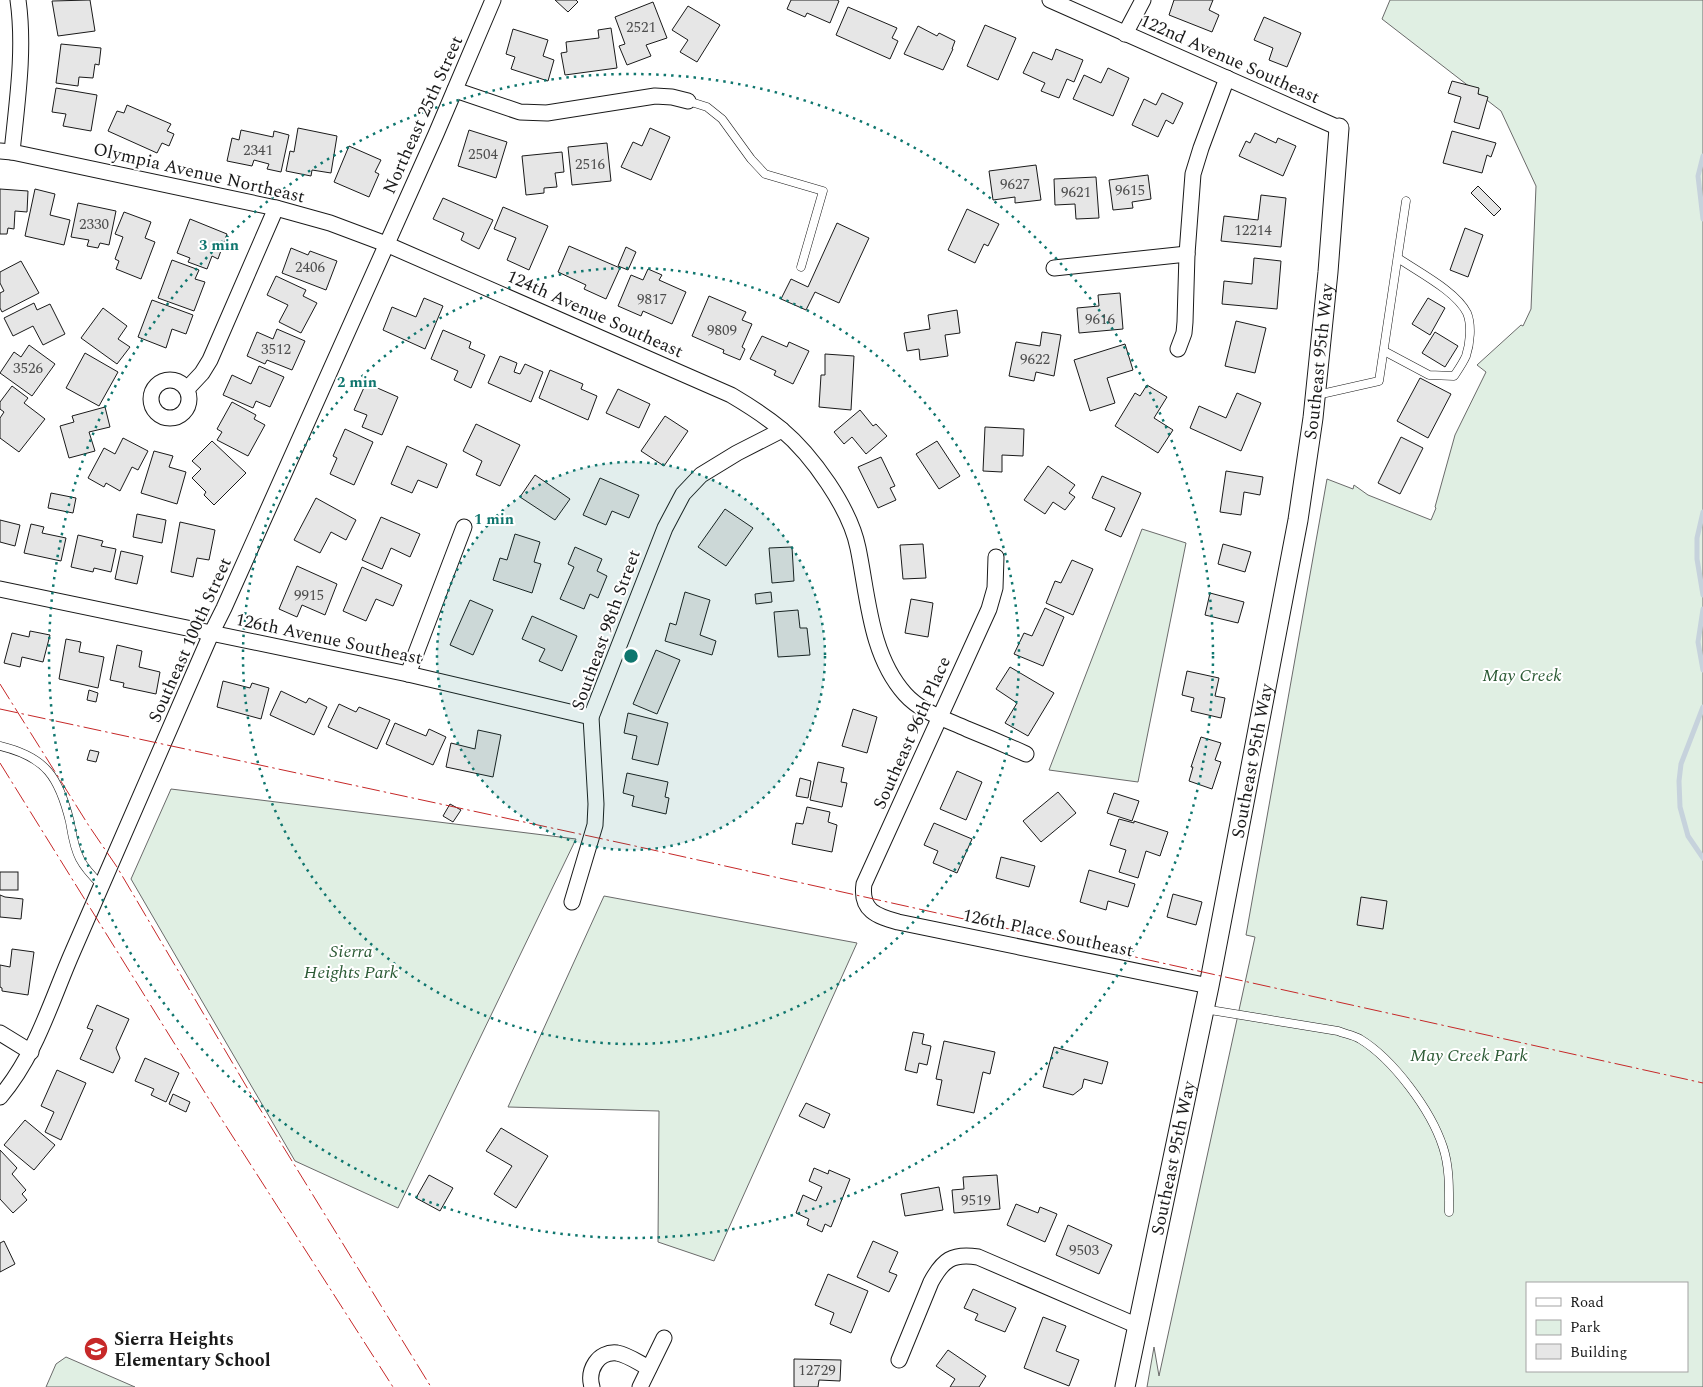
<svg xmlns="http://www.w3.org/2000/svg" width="1703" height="1387" font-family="Spectral,serif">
<rect width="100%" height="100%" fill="#fff"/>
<g fill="#e0efe3" stroke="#6a6a6a" fill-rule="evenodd">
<path d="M1390 0H1703V1387H1147L1154 1347 1159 1376 1255 937 1246 935 1327 479 1353 489 1354 485 1368 495 1431 520 1436 508 1435 507 1455 435 1486 372 1477 365 1521 325 1523 326 1531 309 1536 186 1501 111 1382 19ZM1527 1283H1687V1371H1527Z"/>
<path d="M1142 529 1186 543 1138 782 1049 770Z"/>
<path d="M171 789 576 839 398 1208 295 1161 131 879Z"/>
<path d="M604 896 857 943 714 1261 658 1242 659 1111 508 1107Z"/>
<path d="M66 1357 135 1387H46L56 1364Z"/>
</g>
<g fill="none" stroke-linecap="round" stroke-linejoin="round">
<g stroke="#c6d2dc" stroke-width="5">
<path d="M1703 156 1698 176 1703 219"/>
<path d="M1703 512 1697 538V559L1703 595"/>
<path d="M1703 609 1698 642 1703 670"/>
<path d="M1703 707 1681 764 1679 781 1680 807 1688 836 1703 858"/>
</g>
</g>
<g fill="#e6e6e6" stroke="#1a1a1a">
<path d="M90 0 95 31 58 36 52 1Z"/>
<path d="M555 0H576L578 2 568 12Z"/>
<path d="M791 0H837L839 1 830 23 807 13 805 17 787 9Z"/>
<path d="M1174 0H1213L1209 10 1219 15 1212 32 1169 15Z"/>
<path d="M653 2 667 38 646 45 651 56 627 65 619 46 625 44 615 17Z"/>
<path d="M688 6 720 25 697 62 680 52 688 40 672 30Z"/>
<path d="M848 7 897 28 892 38 898 41 890 59 836 35Z"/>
<path d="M1264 17 1301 33 1287 67 1269 60 1273 48 1254 40Z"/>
<path d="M985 25 1016 38 998 80 967 66Z"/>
<path d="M918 26 937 36 939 33 955 41 952 49H953L943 70 904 54Z"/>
<path d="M611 28 617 68 565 75 561 53 567 52 566 42 599 38 598 30Z"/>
<path d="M513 29 548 40 543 56 554 60 548 81 511 69 515 57 506 54Z"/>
<path d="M61 44 101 48 99 65 95 64 93 78 79 77 78 86 56 83Z"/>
<path d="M1056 49 1083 60 1074 82 1067 79 1059 98 1041 91 1045 83 1023 73 1033 52 1052 60Z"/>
<path d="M1108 68 1129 78 1113 116 1073 99 1084 75 1101 83Z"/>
<path d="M1452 81 1479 88 1478 94 1488 97 1479 129 1454 122 1461 97 1448 93Z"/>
<path d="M56 88 97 95 91 131 63 126 66 114 52 112Z"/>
<path d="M1162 93 1183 103 1173 124 1166 120 1158 137 1132 125 1144 99 1156 105Z"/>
<path d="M127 105 171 124 167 131 174 134 169 146 162 143 157 153 108 131 117 111 124 113Z"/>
<path d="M298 128 337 136 331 173 312 170 311 176 286 171 290 151 294 152Z"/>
<path d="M650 128 670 137 651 180 621 167 633 142 642 146Z"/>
<path d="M241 130 273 137 274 131 289 135 281 172 267 169 269 164 254 160 252 166 227 161 232 138 239 140Z"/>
<path d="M469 130 507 142 496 178 458 166Z"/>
<path d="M1452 131 1496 143 1491 157 1487 155 1482 173 1443 163Z"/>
<path d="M1255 133 1276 143 1278 138 1296 146 1283 176 1239 156 1246 141 1250 143Z"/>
<path d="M607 143 611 181 572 185 568 147Z"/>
<path d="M349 146 381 160 375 172 379 174 369 197 334 182Z"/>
<path d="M562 152 564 172 555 173 557 187 544 188V193L526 195 522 156Z"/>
<path d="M1036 165 1041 200 1015 203V197L993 200 989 171Z"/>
<path d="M1148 175 1151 199 1132 202 1133 208 1113 210 1109 180Z"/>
<path d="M1096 177 1099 218 1076 219 1075 204 1055 205 1054 179Z"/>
<path d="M1478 186 1501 209 1494 216 1471 193Z"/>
<path d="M0 189 28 191 27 212 15 211 14 229 8 228 7 234H0Z"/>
<path d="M35 189 55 194 50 215 70 220 64 245 25 236Z"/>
<path d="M1261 195 1286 198 1281 247 1221 241 1224 216 1258 220Z"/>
<path d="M443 198 493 220 479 249 461 240 464 233 433 219Z"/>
<path d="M78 203 116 211 109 245 100 243 98 248 87 246 89 240 71 237Z"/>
<path d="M503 207 548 226 529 270 507 260 516 238 494 229Z"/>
<path d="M967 209 999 224 988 246 984 244 975 263 948 250Z"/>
<path d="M124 212 151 222 145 238 155 242 141 279 116 269 119 261 115 259 123 237 115 234Z"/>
<path d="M190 219 227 234 218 259 212 256 207 269 188 262 190 258 177 253Z"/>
<path d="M837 223 869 238 839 303 815 292 806 310 781 299 791 279 808 287Z"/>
<path d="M1465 228 1483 235 1468 277 1450 270Z"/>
<path d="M569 246 620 268 606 299 584 289 586 285 558 272Z"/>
<path d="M626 247 636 252 628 270 618 266Z"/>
<path d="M291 248 308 255 310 251 337 261 326 290 282 273Z"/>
<path d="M1254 258 1281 261 1277 309 1222 304 1224 281 1252 284Z"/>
<path d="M172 260 199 270 195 279 205 282 194 311 158 298Z"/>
<path d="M21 261 39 293 2 312 0 308V293L4 291 0 283V272Z"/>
<path d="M648 269 662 275 659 280 686 292 672 324 643 311 641 316 618 306 631 275 643 280Z"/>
<path d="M276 276 306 290 303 296 317 303 301 333 279 322 288 305 267 295Z"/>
<path d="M1120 293 1123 329 1079 333 1077 308 1099 306 1098 295Z"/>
<path d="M709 296 746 312 742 320 752 324 742 347 745 349 740 360 723 353 724 350 692 336Z"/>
<path d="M424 298 443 306 425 349 383 330 392 307 416 317Z"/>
<path d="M1428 298 1445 308 1430 335 1412 324Z"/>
<path d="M152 300 193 315 186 334 172 329 166 348 138 337Z"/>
<path d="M34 303 37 310 50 304 65 334 43 345 33 326 13 336 4 318Z"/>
<path d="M103 308 127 326 118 339 130 347 117 364 81 338Z"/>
<path d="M957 310 960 333 945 335 948 356 920 360 919 349 907 351 904 333 930 329 928 315Z"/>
<path d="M1236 321 1266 328 1255 373 1225 366Z"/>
<path d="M277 329 305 341 292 370 267 360 265 364 247 356 257 332 273 339Z"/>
<path d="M443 330 471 342 469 348 485 355 471 388 454 380 458 371 431 359Z"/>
<path d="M1042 332 1061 335 1054 376 1036 372 1034 381 1009 376 1016 342 1040 346Z"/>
<path d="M1435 332 1458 346 1445 367 1422 353Z"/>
<path d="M762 336 787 347 789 342 809 351 793 384 774 375 776 371 750 359Z"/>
<path d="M1125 344 1133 370 1107 378 1115 403 1090 411 1074 360Z"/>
<path d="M29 345 55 364 32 396 0 373 14 352 21 357Z"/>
<path d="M85 353 118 372 99 406 66 388Z"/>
<path d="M825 354 854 356 851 410 819 407 821 375H825Z"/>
<path d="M500 356 517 363 514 372 520 374 525 364 543 372 531 402 488 383Z"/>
<path d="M259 366 284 377 270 407 256 401 253 408 223 395 232 375 251 384Z"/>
<path d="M550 370 583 384 581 389 597 396 588 420 539 398Z"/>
<path d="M1420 378 1451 394 1428 438 1397 421Z"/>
<path d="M366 383 398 397 382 435 362 427 367 415 354 410Z"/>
<path d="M1147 385 1167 397 1154 418 1173 430 1158 453 1115 426 1135 393 1140 396Z"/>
<path d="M12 386 28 398 24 403 45 419 19 452 0 438V418L4 412 0 409V402Z"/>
<path d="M618 389 650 404 639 428 606 413Z"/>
<path d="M1237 393 1261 403 1241 451 1190 428 1199 406 1226 418Z"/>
<path d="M232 402 256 415 254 419 265 425 248 456 217 440 222 432 217 429Z"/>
<path d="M105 407 110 427 89 432 95 451 69 458 60 426 74 422 72 416Z"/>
<path d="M860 410 873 426 876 424 887 436 866 454 852 437 844 444 834 432Z"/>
<path d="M665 416 688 431 664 466 641 451Z"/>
<path d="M476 424 520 445 500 486 476 475 482 461 463 451Z"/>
<path d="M985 427 1024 429 1023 456 1002 455V472L983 471Z"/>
<path d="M345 429 373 442 354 485 330 474 337 458 333 456Z"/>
<path d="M1401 437 1423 448 1400 494 1378 483Z"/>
<path d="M123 438 148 451 138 470 132 467 120 491 106 483 104 487 88 478 104 448 115 454Z"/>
<path d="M212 441 246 473 214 505 204 495 206 492 192 478 201 469 192 461Z"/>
<path d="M937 441 960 476 939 489 916 454Z"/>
<path d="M407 446 447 464 437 488 418 480 412 493 391 484Z"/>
<path d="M154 451 173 456 169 467 186 472 177 504 141 493Z"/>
<path d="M881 457 895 486 890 488 896 500 878 508 858 467Z"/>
<path d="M1048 466 1075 485 1069 493 1075 497 1065 510 1053 502 1045 514 1024 500Z"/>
<path d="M1226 471 1263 477 1260 495 1244 492 1241 515 1220 512Z"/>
<path d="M535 475 570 499 555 520 520 497Z"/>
<path d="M1102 476 1141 493 1121 537 1105 530 1115 508 1092 498Z"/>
<path d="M600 478 639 495 629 518 612 511 606 525 583 515Z"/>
<path d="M51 493 76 498 73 513 48 508Z"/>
<path d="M316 498 356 520 346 540 331 532 320 553 294 540Z"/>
<path d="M725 509 753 528 726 566 698 547Z"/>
<path d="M137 514 166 520 162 543 133 537Z"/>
<path d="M381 517 420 534 410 557 391 548 382 569 362 560Z"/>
<path d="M0 520 20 525 15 546 0 542Z"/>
<path d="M180 522 215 530 209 560 197 558 193 577 171 572Z"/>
<path d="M31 524 44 527 42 533 66 538 61 561 24 553Z"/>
<path d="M515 534 540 542 534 562 541 564 532 593 493 580 500 558 507 560Z"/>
<path d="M78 535 103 541 101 546 116 549 111 572 94 568 93 572 71 567Z"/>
<path d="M923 544 926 578 903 579 900 545Z"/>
<path d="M1223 544 1251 552 1245 572 1218 564Z"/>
<path d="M575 547 602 559 597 571 607 576 598 598 590 594 584 609 560 599 574 567 568 564Z"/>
<path d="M792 547 794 581 772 583 769 548Z"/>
<path d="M121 551 143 556 137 584 115 579Z"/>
<path d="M1072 560 1093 569 1073 615 1046 603 1055 581 1061 583Z"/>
<path d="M297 566 337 584 325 615 302 605 297 617 279 609Z"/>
<path d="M362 567 402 585 393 606 376 599 366 621 343 611Z"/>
<path d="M685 592 710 600 700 635 716 641 712 655 665 641 670 623 676 625Z"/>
<path d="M771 592 772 602 756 604 755 594Z"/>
<path d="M1210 593 1244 602 1238 623 1205 615Z"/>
<path d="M911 599 933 603 928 637 905 633Z"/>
<path d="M470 600 493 610 473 655 450 645Z"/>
<path d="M1045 608 1064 617 1043 666 1014 654 1024 633 1032 636Z"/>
<path d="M798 610 800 628H807L810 655 778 657 774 612Z"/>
<path d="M532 616 577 636 562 671 539 661 545 649 522 639Z"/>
<path d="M30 631 50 635 43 662 22 657 20 667 4 663 12 633 29 637Z"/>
<path d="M66 639 81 642 79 652 104 657 98 688 59 679Z"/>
<path d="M117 645 142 651 139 667 160 672 156 694 123 687 124 683 110 680Z"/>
<path d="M656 650 680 660 657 714 633 704Z"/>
<path d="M1010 667 1054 693 1028 736 1005 723 1017 703 996 689Z"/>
<path d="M1187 671 1219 678 1215 696 1225 698 1221 718 1191 711 1194 698 1182 695Z"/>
<path d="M223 681 250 688 252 683 269 688 261 719 217 707Z"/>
<path d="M89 690 98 693 96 702 87 700Z"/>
<path d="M281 691 306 703 309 698 327 707 314 735 270 715Z"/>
<path d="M339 704 356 712 359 707 390 720 377 749 328 727Z"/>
<path d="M853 709 877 717 867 753 842 746Z"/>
<path d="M628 713 668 723 658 765 632 759 637 736 624 733Z"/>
<path d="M395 723 426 736 429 729 446 737 433 765 386 744Z"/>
<path d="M478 730 501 735 493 777 446 767 451 743 475 749Z"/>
<path d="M1201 737 1221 743 1215 760 1221 762 1212 789 1189 781 1193 767H1191Z"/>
<path d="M90 750 99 752 96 762 87 760Z"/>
<path d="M818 762 844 768 841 782 847 783 842 807 810 800Z"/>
<path d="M957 771 982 782 966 820 940 809Z"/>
<path d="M627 773 668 782 665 797 669 798 666 814 632 806 634 796 623 793Z"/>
<path d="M800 778 811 781 808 798 796 796Z"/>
<path d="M1058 792 1076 813 1041 842 1023 821Z"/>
<path d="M1114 793 1139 801 1132 821 1107 813Z"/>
<path d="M450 804 461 810 453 822 443 816Z"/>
<path d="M807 807 830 812 828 822 837 825 832 852 792 844 796 823 803 824Z"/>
<path d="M1119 819 1134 823V821L1168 832 1160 856 1146 851 1138 878 1119 872 1126 850 1110 845Z"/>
<path d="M934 823 972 839 957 873 933 863 938 851 924 845Z"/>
<path d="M1001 857 1035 866 1029 887 996 878Z"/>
<path d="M1089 870 1135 884 1128 907 1108 901 1106 910 1080 902Z"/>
<rect x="0" y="872" width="18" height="18"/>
<path d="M1173 894 1202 902 1196 925 1167 917Z"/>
<path d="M0 895 5 897 23 899 21 919 0 917Z"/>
<path d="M1361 897 1387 901 1383 929 1357 925Z"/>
<path d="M12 949 34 952 28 995 2 991V988L0 987V965L10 967Z"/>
<path d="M97 1005 129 1019 116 1048 120 1058 113 1073 80 1059 93 1030 87 1028Z"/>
<path d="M913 1032 924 1034 922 1044 931 1046 927 1065 919 1063 917 1073 905 1070Z"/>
<path d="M944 1041 995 1052 990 1074 983 1072 974 1113 937 1105 942 1080 936 1079Z"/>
<path d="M1054 1047 1108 1062 1102 1084 1084 1079 1082 1088 1073 1095 1043 1087Z"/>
<path d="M145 1058 179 1073 166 1102 151 1095 154 1089 135 1081Z"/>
<path d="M57 1070 86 1083 61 1140 45 1132 54 1112 41 1106Z"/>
<path d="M173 1094 190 1102 186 1112 169 1104Z"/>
<path d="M806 1103 830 1114 824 1128 799 1116Z"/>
<path d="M25 1120 55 1145 34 1170 4 1145Z"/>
<path d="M501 1128 548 1156 516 1208 494 1194 512 1166 486 1151Z"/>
<path d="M0 1150 17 1168 12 1174 26 1190 22 1194 27 1200 13 1213 0 1199Z"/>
<path d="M814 1168 828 1174 829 1170 850 1179 831 1227 825 1224 822 1232 807 1225 809 1219 796 1213 803 1195 816 1201 822 1187 809 1181Z"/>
<path d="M429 1175 453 1188 440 1211 416 1198Z"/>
<path d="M997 1175 1000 1209 954 1213 952 1190 964 1189 963 1177Z"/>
<path d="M939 1187 943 1210 905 1216 901 1194Z"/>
<path d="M1016 1204 1038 1213 1040 1207 1057 1214 1045 1242 1007 1225Z"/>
<path d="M1068 1225 1112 1245 1099 1274 1056 1255Z"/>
<path d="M4 1241 15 1264 0 1272V1243Z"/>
<path d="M873 1241 898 1252 889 1272 897 1275 889 1292 857 1277Z"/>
<path d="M828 1274 868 1291 851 1333 830 1324 834 1313 815 1305Z"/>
<path d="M973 1289 1016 1308 1005 1332 975 1320 978 1314 964 1308Z"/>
<path d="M1043 1317 1066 1326 1056 1351 1079 1360 1069 1386 1024 1368Z"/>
<path d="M948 1350 986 1376 979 1387H950L955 1379 936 1366Z"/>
<path d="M794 1359 841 1360 840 1381 819 1380 818 1387H794Z"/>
</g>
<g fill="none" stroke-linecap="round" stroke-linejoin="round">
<g stroke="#1a1a1a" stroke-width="9">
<g id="service">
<path d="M688 101 707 107 722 119 751 159 765 174 823 191 801 267"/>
<path d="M1384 351 1429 375 1454 376C1458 370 1463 363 1466 356 1470 344 1472 325 1467 313 1456 291 1418 272 1398 258"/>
<path d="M1317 395 1379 381 1406 201"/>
<path d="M0 746C46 757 59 777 70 822 72 834 74 848 80 859 85 869 94 878 102 886"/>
<path d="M1204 1009 1338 1031C1345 1034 1353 1035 1360 1039 1393 1059 1431 1110 1443 1147 1450 1168 1449 1191 1449 1212"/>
</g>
</g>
<g stroke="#1a1a1a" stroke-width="17">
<g id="minor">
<path d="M1050 0 1339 128"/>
<path d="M1125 34 1143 0"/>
<path d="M455 90 520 112 547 113 655 96 672 97 688 101"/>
<path d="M0 151 12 152 276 208 330 223 386 244 731 395C748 405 765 416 781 429 812 455 850 508 858 548 868 596 870 655 905 694 921 712 945 719 967 729 987 737 1006 745 1026 754"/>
<path d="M12 152C17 102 25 50 18 0"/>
<path d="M1054 268 1187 254"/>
<path d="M1178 349 1184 333 1185 322 1187 254 1193 174 1201 148 1227 78"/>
<circle cx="170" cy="399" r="19"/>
<path d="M187 389 202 373 210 360 276 208"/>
<path d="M996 557 995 588 989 609 864 884C860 911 877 916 898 922L1209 986"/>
<path d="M0 589 408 674 591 717"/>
<path d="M408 674 464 527"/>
<path d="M572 902 595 825 596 804 591 717 665 528 683 494 701 475 737 453 782 430"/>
<path d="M0 1033 31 1052"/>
<path d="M0 1097C36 1055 51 1001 73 951 119 846 165 740 211 634L224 608 436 134 493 0"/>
<path d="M899 1360 931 1282C943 1260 952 1253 978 1257L1138 1326"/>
<path d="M592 1387C587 1370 598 1351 617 1353 628 1355 639 1363 649 1368"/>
<path d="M640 1387 664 1338"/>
</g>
</g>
<g stroke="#1a1a1a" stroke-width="21">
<g id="tertiary">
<path id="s1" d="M1125 1387 1209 986 1298 520 1313 418 1328 272 1339 128"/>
</g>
</g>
<use href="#service" stroke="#fff" stroke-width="8"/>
<use href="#minor" stroke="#fff" stroke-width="15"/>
<use href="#tertiary" stroke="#fff" stroke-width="19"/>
<g stroke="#c62828" stroke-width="1" stroke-dasharray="18 4 2.5 4" stroke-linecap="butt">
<path d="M0 684 89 826 117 867 252 1096 431 1387"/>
<path d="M0 709 626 844 1703 1083"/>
<path d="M0 763 217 1112 393 1387"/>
</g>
</g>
<circle cx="631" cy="656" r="194" fill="#0f766e" fill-opacity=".12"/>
<g fill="none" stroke="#0f766e" stroke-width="2.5" stroke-dasharray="2.5 5">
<circle cx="631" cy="656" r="194"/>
<circle cx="631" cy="656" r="388"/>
<circle cx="631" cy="656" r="582"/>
</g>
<defs>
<g id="school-disc" transform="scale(1.25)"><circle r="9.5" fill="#c62828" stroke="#fff"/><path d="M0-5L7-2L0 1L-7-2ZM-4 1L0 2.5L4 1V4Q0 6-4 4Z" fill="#fff"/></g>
</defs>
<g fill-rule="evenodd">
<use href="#school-disc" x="96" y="1349"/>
</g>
<g text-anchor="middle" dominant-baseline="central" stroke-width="4" stroke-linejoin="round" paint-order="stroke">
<g font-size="15" fill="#4d4d4d">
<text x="641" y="27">2521</text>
<text x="258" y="150">2341</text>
<text x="483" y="154">2504</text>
<text x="590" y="164">2516</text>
<text x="1015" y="184">9627</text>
<text x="1130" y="190">9615</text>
<text x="1076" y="192">9621</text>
<text x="94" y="224">2330</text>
<text x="1253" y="230">12214</text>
<text x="310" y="267">2406</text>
<text x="652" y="299">9817</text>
<text x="1100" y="319">9616</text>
<text x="722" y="330">9809</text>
<text x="276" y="349">3512</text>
<text x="1035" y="359">9622</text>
<text x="28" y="368">3526</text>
<text x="309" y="595">9915</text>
<text x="976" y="1200">9519</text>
<text x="1084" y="1250">9503</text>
<text x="817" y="1370">12729</text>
</g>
<g font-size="18" fill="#1a1a1a" stroke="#fff">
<text transform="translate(1230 59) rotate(24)">122nd Avenue Southeast</text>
<text transform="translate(423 115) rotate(-66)">Northeast 25th Street</text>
<text transform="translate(199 173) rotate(13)">Olympia Avenue Northeast</text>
<text transform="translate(595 314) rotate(24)">124th Avenue Southeast</text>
<text stroke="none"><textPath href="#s1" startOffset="1044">Southeast 95th Way</textPath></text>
<text transform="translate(606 630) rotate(-70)">Southeast 98th Street</text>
<text transform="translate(329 639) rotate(12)">126th Avenue Southeast</text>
<text transform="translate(190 640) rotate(-66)">Southeast 100th Street</text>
<text transform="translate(912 733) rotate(-66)">Southeast 96th Place</text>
<text stroke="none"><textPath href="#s1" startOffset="639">Southeast 95th Way</textPath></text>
<text transform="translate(1048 933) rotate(12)">126th Place Southeast</text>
<text stroke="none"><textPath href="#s1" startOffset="234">Southeast 95th Way</textPath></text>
</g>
<g font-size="18" font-style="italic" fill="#2b5a34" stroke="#fff">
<text x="1522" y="675">May Creek</text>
<text x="351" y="951">Sierra<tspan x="351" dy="21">Heights Park</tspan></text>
<text x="1469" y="1055">May Creek Park</text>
</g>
<g font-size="18" font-weight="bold" fill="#1a1a1a" stroke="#fff" text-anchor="start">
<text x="114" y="1339">Sierra Heights<tspan x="114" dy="21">Elementary School</tspan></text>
</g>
</g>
<circle cx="631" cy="656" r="8" fill="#0f766e" stroke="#fff" stroke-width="2.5"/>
<g font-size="15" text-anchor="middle" font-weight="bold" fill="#0f766e" stroke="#fff" stroke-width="4" stroke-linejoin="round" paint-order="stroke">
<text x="219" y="250">3 min</text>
<text x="357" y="387">2 min</text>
<text x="494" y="524">1 min</text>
</g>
<rect x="1526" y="1282" width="162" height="90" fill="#ffffff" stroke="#a3a3a3"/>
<rect x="1536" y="1298" width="25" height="8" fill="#ffffff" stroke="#a3a3a3"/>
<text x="1570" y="1307" font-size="15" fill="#1a1a1a">Road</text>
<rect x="1536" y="1320" width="25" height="15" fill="#e0efe3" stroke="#a3a3a3"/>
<text x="1570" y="1332" font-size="15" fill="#1a1a1a">Park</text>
<rect x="1536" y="1344" width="25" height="15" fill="#e6e6e6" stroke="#a3a3a3"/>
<text x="1570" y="1357" font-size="15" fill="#1a1a1a">Building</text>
</svg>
